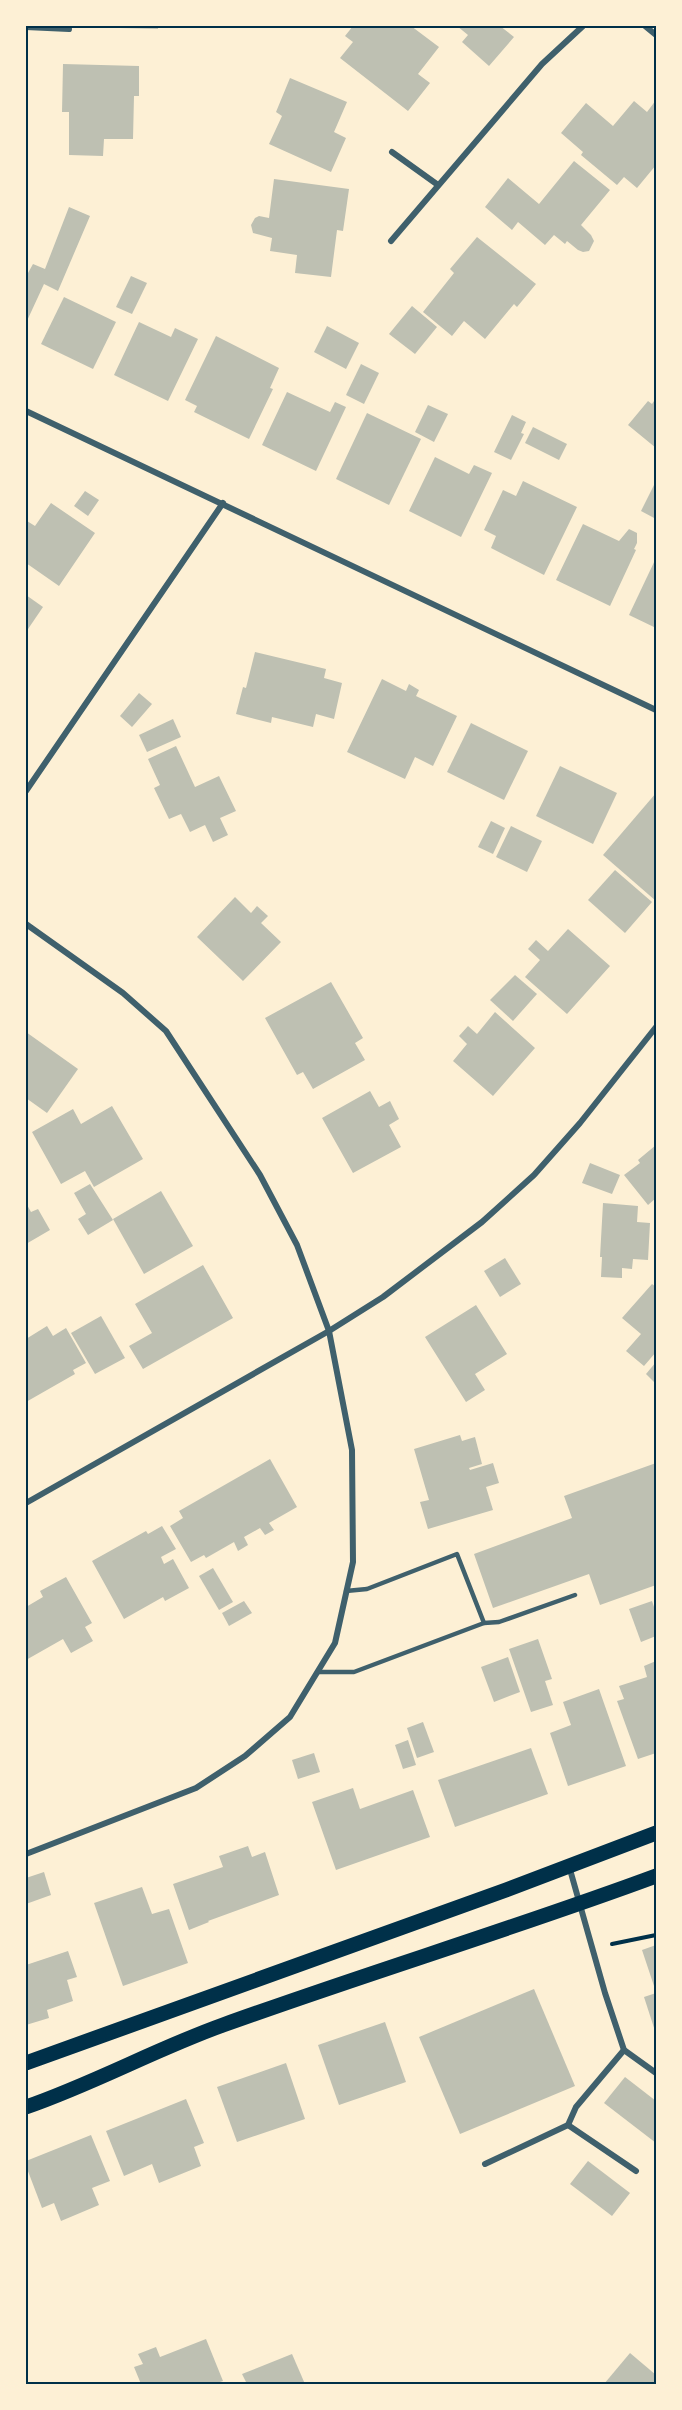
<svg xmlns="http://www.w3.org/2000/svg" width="682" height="2410" font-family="'Archivo Narrow',sans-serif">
<rect width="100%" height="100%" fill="#fdf0d5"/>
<g fill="#bec0b2">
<path d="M120 26H158V29L120 28Z"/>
<path d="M353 26H411L439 47 418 74 430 83 408 111 340 58 353 42 345 36Z"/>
<path d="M457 26H500L514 37 489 66 462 42 468 35Z"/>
<path d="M63 64 139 66V96H134L133 139H104L103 156 69 155V112H62Z"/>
<path d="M290 78 347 102 334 132 346 138 331 172 269 144 282 116 276 112Z"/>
<path d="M656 100V165L637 188 624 177 617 185 581 155 583 152 561 133 586 103 613 126 634 101 647 112Z"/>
<path d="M574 161 610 190 581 225 591 235 594 241 589 251 583 252 578 250 567 241 565 244 554 235 545 245 518 222 512 230 485 207 508 178 539 204Z"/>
<path d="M274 179 349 189 343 231 337 230 331 277 295 273 297 255 270 251 272 238 253 233 251 225 255 218 259 216 269 218Z"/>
<path d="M69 207 90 216 58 291 44 284 26 323V272L28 273 33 264 45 269Z"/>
<path d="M477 237 536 284 517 307 514 304 485 339 464 321 452 336 423 312 454 273 450 269Z"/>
<path d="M131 276 147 283 132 314 116 307Z"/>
<path d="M64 297 116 322 93 369 41 344Z"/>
<path d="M412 306 437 327 415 354 389 334Z"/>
<path d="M139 322 171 337 175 328 198 339 168 401 114 375Z"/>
<path d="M327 326 359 343 346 369 314 352Z"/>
<path d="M216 336 279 368 270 388 273 389 249 439 194 412 197 406 185 400Z"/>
<path d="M361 364 379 373 364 404 346 395Z"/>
<path d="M287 392 330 412 335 402 346 407 316 471 262 445Z"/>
<path d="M656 398V448L628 425 648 401 652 404Z"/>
<path d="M428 405 448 414 434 442 415 432Z"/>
<path d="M367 413 421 439 389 505 336 479Z"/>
<path d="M512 415 526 422 521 433 524 434 511 460 494 452Z"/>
<path d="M533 427 567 444 559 460 525 443Z"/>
<path d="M435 457 469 474 474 465 492 473 461 537 409 511Z"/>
<path d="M523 481 577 507 544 575 491 548 496 536 484 530 503 490 516 496Z"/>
<path d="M654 485 656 486V519L641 511Z"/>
<path d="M85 491 99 500 88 516 74 506Z"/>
<path d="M51 503 95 533 59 586 26 563V524L27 521 35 526Z"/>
<path d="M583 524 619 541 629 529 637 533V543L634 549 636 550 610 606 556 580Z"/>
<path d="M656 558V628L629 615Z"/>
<path d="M26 595 43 607 26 632Z"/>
<path d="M255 652 326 669 324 678 342 683 334 719 316 714 313 727 272 717 271 723 236 714 243 687 246 688Z"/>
<path d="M382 679 406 691 409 684 419 690 416 696 457 716 433 766 415 757 405 779 347 752Z"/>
<path d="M139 693 152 704 132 727 120 716Z"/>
<path d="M173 719 181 737 147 752 139 735Z"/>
<path d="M471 723 528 751 504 800 447 772Z"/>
<path d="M176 746 195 787 219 776 236 811 220 818 228 835 213 842 205 825 190 832 181 814 169 819 154 788 160 785 148 759Z"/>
<path d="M560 766 617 793 593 844 536 816Z"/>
<path d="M656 793V901L603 855Z"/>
<path d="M491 821 505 828 493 854 478 847Z"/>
<path d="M511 826 542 841 527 872 496 857Z"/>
<path d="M615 870 652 902 625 933 588 900Z"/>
<path d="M235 897 251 913 257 906 268 916 261 923 281 942 243 981 197 937Z"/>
<path d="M568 929 610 966 567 1014 525 977 540 960 528 949 536 940 548 951Z"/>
<path d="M515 975 537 994 513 1021 490 1000Z"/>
<path d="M331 982 363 1038 355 1043 365 1060 313 1089 303 1072 297 1075 265 1018Z"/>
<path d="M495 1012 535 1048 493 1096 453 1061 467 1044 459 1036 468 1026 477 1034Z"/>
<path d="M26 1032 78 1069 47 1113 26 1098Z"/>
<path d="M370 1091 379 1107 390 1101 399 1119 389 1125 401 1147 353 1173 322 1118Z"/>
<path d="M112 1106 143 1159 94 1187 85 1171 61 1184 32 1132 73 1109 81 1124Z"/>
<path d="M656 1145V1198L648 1205 624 1175 640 1163 638 1160Z"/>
<path d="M590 1163 620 1175 612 1194 582 1183Z"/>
<path d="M90 1184 113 1220 88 1235 78 1219 86 1214 74 1193Z"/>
<path d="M161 1191 193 1246 144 1274 113 1219Z"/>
<path d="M26 1203 31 1212 38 1209 50 1230 26 1244Z"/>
<path d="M603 1203 638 1206 637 1222 650 1223 648 1260 633 1259 632 1269 622 1268V1278L601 1277 602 1257H600Z"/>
<path d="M505 1258 521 1284 500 1297 484 1271Z"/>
<path d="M203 1265 233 1318 143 1369 129 1346 152 1333 135 1304Z"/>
<path d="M652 1284 656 1287V1352L644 1366 626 1351 641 1334 622 1318Z"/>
<path d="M476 1305 507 1354 475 1374 485 1390 466 1402 425 1337Z"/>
<path d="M101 1316 125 1358 95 1374 71 1333Z"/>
<path d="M47 1326 53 1336 66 1328 86 1363 73 1370 75 1374 26 1402V1339Z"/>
<path d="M656 1362V1384L646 1374Z"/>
<path d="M460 1435 462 1441 475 1437 482 1464 469 1468 470 1470 493 1463 499 1483 486 1487 493 1510 428 1529 420 1502 429 1500 414 1449Z"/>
<path d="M270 1459 297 1507 269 1523 274 1530 265 1535 260 1528 244 1537 248 1545 238 1551 234 1542 206 1558 204 1555 191 1562 170 1526 183 1518 179 1511Z"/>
<path d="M656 1463V1585L600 1605 589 1574 493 1608 474 1554 572 1518 564 1496Z"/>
<path d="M162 1526 176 1549 161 1557 164 1564 173 1559 189 1588 165 1601 163 1597 124 1619 92 1561 146 1531 148 1534Z"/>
<path d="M213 1568 233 1602 219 1610 199 1576Z"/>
<path d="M66 1577 92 1623 85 1627 93 1641 71 1653 63 1639 26 1660V1607L43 1597 40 1591Z"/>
<path d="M244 1601 252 1613 229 1626 222 1613Z"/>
<path d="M652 1601 656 1613V1636L641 1642 629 1609Z"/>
<path d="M538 1639 552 1679 545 1681 553 1705 531 1712 509 1649Z"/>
<path d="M508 1657 520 1692 494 1702 481 1667Z"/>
<path d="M656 1661V1753L638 1759 617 1701 624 1699 619 1686 647 1677 644 1666Z"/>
<path d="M599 1689 626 1766 568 1786 550 1733 571 1725 563 1702Z"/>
<path d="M423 1722 434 1752 417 1758 407 1728Z"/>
<path d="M408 1740 416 1765 403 1769 395 1745Z"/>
<path d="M531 1748 548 1794 455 1827 438 1780Z"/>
<path d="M314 1753 320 1772 298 1779 292 1760Z"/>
<path d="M353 1788 360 1809 413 1790 430 1837 336 1870 312 1802Z"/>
<path d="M248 1846 252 1857 265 1852 279 1895 208 1921 209 1922 189 1930 173 1884 223 1867 219 1856Z"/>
<path d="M44 1872 51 1895 26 1904V1878Z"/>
<path d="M142 1887 152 1914 169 1909 188 1963 123 1986 94 1903Z"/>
<path d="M656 1945V1992L642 1950Z"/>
<path d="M68 1951 77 1977 67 1980 73 2001 47 2010 49 2018 26 2025V1965Z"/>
<path d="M534 1989 575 2086 460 2134 419 2037Z"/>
<path d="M656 1993V2034L644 1997Z"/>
<path d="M385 2022 406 2082 339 2105 318 2045Z"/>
<path d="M286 2063 305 2119 237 2142 217 2087Z"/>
<path d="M625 2077 656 2101V2143L604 2103Z"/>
<path d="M186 2099 204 2143 194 2147 201 2166 159 2183 152 2164 124 2176 106 2131Z"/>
<path d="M91 2135 110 2181 92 2188 99 2205 61 2221 54 2203 42 2208 26 2166V2161Z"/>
<path d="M588 2161 630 2193 612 2216 570 2184Z"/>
<path d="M206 2339 223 2381 214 2384H141L134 2367 143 2364 138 2354 156 2347 160 2357Z"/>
<path d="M630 2353 656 2375V2384H604Z"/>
<path d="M292 2354 305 2384H247L242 2374Z"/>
</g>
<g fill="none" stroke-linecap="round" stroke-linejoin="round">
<path stroke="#003049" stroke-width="4" d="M612 1944 656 1935"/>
<g stroke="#3f606c" stroke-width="4.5">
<path d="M484 1623 499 1622 575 1595"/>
<path d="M319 1672H354L484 1623 457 1554 367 1589 346 1591"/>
</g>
<g stroke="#3f606c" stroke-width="6">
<path d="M645 26 656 35"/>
<path d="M26 27 69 29"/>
<path d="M392 152 438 185"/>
<path d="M391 241 542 64 583 26"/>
<path d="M26 411 656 710"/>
<path d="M26 791 223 503"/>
<path d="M26 924 123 993 166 1031 260 1175 297 1245 329 1331 352 1450 353 1562 335 1643 290 1717 245 1756 196 1788 26 1854"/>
<path d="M26 1503 329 1331 383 1297 482 1222 534 1175 580 1123 656 1027"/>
<path d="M569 1866 605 1993 624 2050 656 2073"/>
<path d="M568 2125 636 2171"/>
<path d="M485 2164 568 2125 576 2107 624 2050"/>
</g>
<g stroke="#003049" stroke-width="15">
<path d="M26 2063 506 1890 656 1833"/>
<path d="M26 2107C93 2084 156 2049 223 2025 367 1973 513 1929 656 1876"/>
</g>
</g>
<rect width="682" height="2410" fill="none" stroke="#fdf0d5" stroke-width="54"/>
<rect x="27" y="27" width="628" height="2356" fill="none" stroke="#003049" stroke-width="2"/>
</svg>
